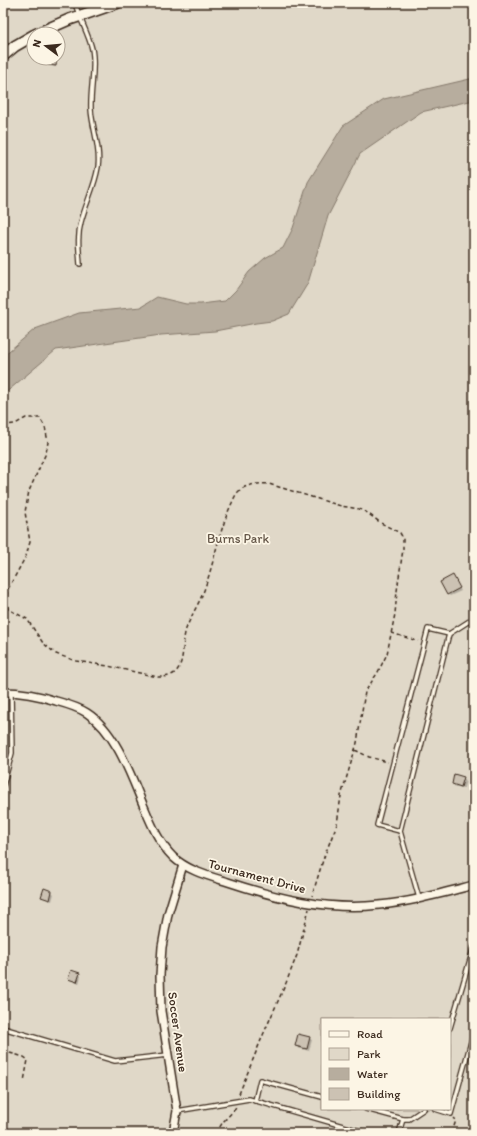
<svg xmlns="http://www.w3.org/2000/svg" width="477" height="1136" font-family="Itim,sans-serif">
<rect width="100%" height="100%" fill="#fcf5e5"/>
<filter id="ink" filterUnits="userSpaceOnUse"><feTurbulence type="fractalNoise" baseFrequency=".025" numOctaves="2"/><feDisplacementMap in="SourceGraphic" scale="8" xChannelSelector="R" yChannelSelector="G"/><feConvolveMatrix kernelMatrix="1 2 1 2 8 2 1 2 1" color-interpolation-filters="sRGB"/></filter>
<g filter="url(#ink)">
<path fill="#e0d8c8" stroke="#8e8173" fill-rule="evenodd" d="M3 3H474V1133H3ZM34 34H58V58H34ZM322 1019H450V1109H322Z"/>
<path fill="#b7ad9e" stroke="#85796b" d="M474 78V100L421 112 360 154 328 216 308 283 289 314 272 321 256 323 215 331 161 335 56 350 3 395V356L35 329 79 313 141 307 157 297 186 304H201L225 301 236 290 249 272 265 258 283 248 293 228 308 182 343 126 384 99Z"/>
<g fill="#0003">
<path d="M56 59V67L49 65Z"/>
<path d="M453 577 461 591 450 596 448 594Z"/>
<path d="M463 778 466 780 464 788 455 787 453 784Z"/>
<path d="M45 889 52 892 54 894 52 901 45 899 42 897Z"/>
<path d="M79 974 81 976 79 984 72 981 69 979Z"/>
<path d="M309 1038 312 1040 309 1051 298 1048 296 1046Z"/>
</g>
<g fill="#ccc2b3" stroke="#3b2a1e">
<path d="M49 58H57L56 66 48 65Z"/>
<path d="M453 575 460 588 447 595 440 582Z"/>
<path d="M454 774 464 777 461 787 452 784Z"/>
<path d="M44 888 52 891 50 900 41 897Z"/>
<path d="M71 970 80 973 77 982 68 979Z"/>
<path d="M298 1034 310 1037 307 1049 295 1046Z"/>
</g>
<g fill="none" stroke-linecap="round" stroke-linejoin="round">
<g stroke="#3b2a1e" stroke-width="6">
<g id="lane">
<path d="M75 3C79 18 89 35 92 49 96 68 90 89 91 109 92 128 101 148 98 167 95 186 86 203 81 222 77 236 79 250 80 264"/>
<path d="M3 786 12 753 11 692"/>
<path d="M400 831 377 825 428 629 449 634"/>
<path d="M419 898 400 831 449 634 474 618"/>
<path d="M3 1028 115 1061 168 1055"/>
<path d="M450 1028 474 946"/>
<path d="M255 1101 260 1080 322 1097"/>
<path d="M366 1109 403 1119"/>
<path d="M435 1109 451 1114 474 1031"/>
<path d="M177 1111 249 1099 367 1133"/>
<path d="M399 1133 403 1119H409L424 1109"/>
</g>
</g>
<g stroke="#3b2a1e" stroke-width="10">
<g id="street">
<path d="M3 692C23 692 38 695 56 701 67 704 78 707 87 713 115 731 130 773 142 802 150 821 158 842 173 857 188 871 209 876 228 882 276 898 328 911 379 905 411 902 443 893 474 885"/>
<path d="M173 1133 177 1111 161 1011 160 975 162 947 168 914 183 865"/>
</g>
</g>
<g stroke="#3b2a1e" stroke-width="13">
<g id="secondary">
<path d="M36 34 68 20 117 3"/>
<path d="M3 56 15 46 34 35"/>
</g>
</g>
<g stroke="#3b2a1e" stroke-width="1.5" stroke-dasharray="4 3" stroke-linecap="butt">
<path d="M3 425 15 424 26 418H40L45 427 48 442 46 453 29 491 25 512 30 542 26 556 8 589 6 600 8 609 27 619 43 643 56 654 76 661 108 666 158 677C189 679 180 647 186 629 191 616 198 605 203 593 214 564 218 534 231 505 233 501 235 495 238 492 245 484 259 483 269 484L341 506 359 509 366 512 381 523 400 533 403 538V549L397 591 395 614 387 654 378 672 365 692 364 698 357 743 341 796 337 824 324 857 312 896"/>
<path d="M391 633 418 641"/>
<path d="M355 750 369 757 388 762"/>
<path d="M3 1051 24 1057 28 1060 24 1081"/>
<path d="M239 1094 263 1035 286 983 297 955 309 909"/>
<path d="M216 1133 223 1122 237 1107"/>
<path d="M452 1133 456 1120 454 1118"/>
</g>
<use href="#lane" stroke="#fcf5e5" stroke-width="3.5"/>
<use href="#street" stroke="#fcf5e5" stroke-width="7"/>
<use href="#secondary" stroke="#fcf5e5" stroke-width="10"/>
</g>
</g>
<g text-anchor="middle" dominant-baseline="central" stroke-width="3.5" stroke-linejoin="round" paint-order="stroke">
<g font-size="13" fill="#645648" stroke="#fcf5e5">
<text x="238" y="538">Burns Park</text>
</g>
<g font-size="13" fill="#3b2a1e" stroke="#fcf5e5">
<text transform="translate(257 876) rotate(15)">Tournament Drive</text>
<text transform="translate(178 1032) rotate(82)">Soccer Avenue</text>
</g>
</g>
<rect width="477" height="1136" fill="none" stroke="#fcf5e5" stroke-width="16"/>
<rect x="8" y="8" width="461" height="1120" fill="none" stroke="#3b2a1e" stroke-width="1.5" filter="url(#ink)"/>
<rect x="321" y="1018" width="130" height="92" fill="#fcf5e5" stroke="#afa495"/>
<rect x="329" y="1031" width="20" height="6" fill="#fcf5e5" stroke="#afa495"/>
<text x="357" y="1038" font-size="12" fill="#3b2a1e">Road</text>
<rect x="329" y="1048" width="20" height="12" fill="#e0d8c8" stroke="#afa495"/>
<text x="357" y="1058" font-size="12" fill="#3b2a1e">Park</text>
<rect x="329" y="1068" width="20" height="12" fill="#b7ad9e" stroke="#afa495"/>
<text x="357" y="1078" font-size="12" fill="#3b2a1e">Water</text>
<rect x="329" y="1088" width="20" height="12" fill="#ccc2b3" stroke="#afa495"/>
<text x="357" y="1098" font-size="12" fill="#3b2a1e">Building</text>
<g transform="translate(46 46) rotate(286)"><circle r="19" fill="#fcf5e5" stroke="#afa495"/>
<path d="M0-3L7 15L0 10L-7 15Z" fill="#3b2a1e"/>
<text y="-6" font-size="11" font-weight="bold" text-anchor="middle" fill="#3b2a1e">N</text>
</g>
</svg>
